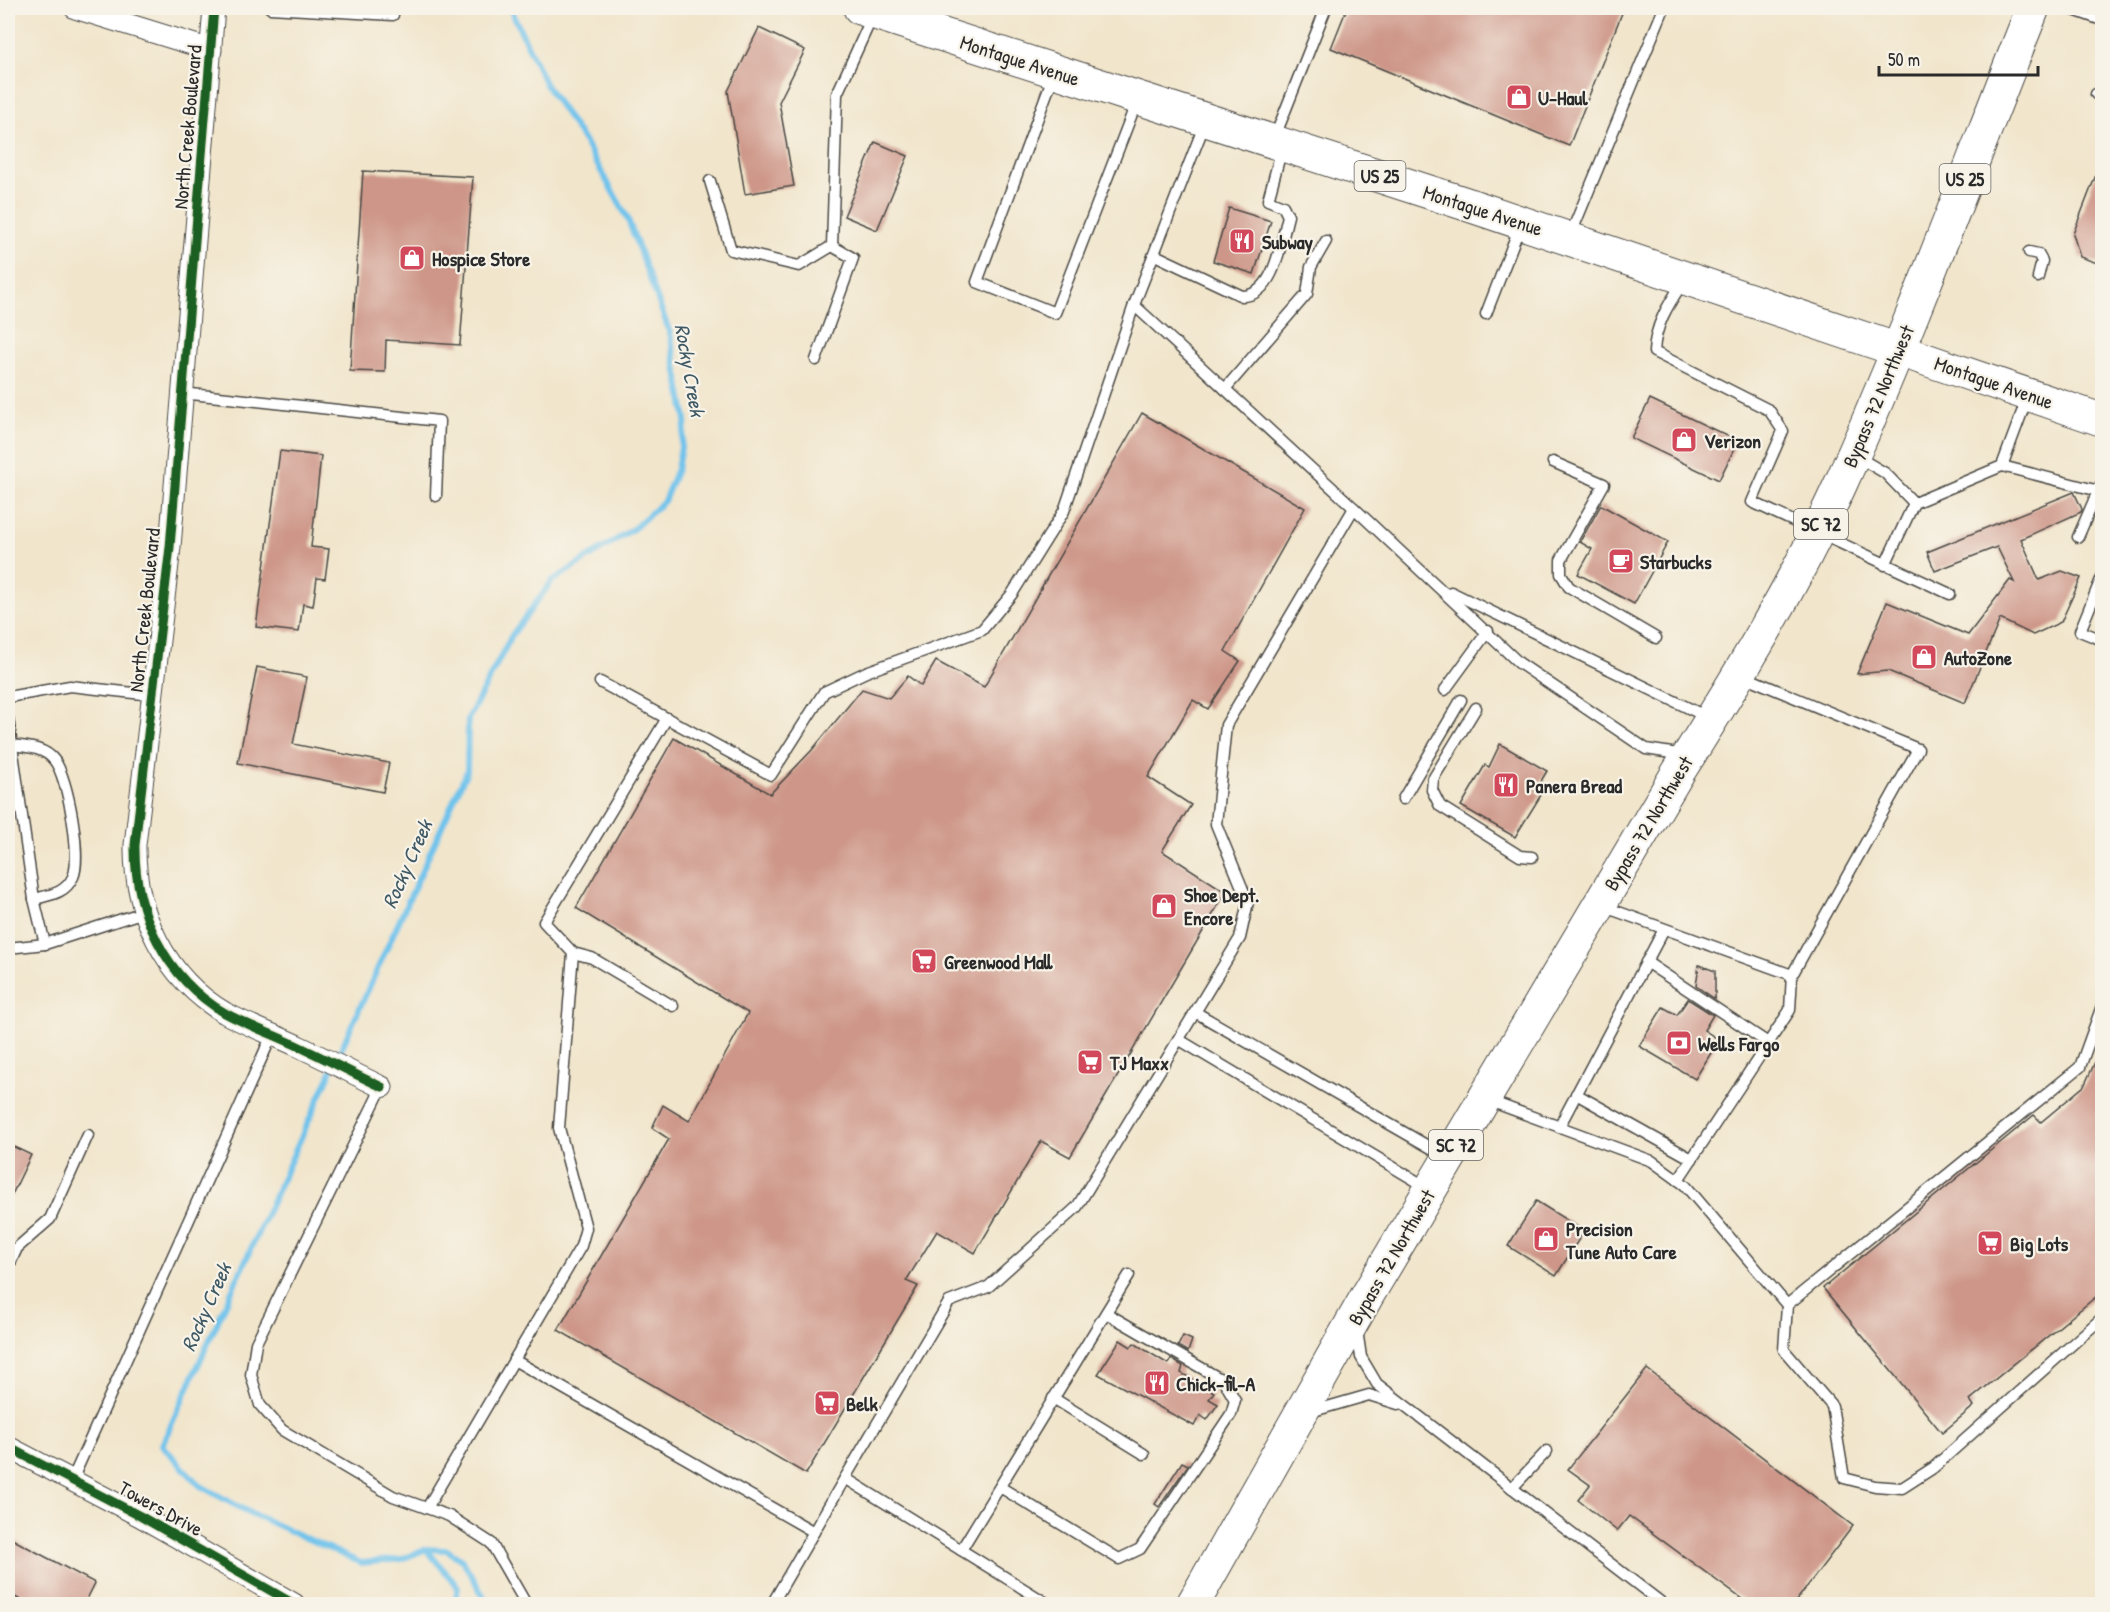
<svg xmlns="http://www.w3.org/2000/svg" width="2110" height="1612" font-family="'Patrick Hand',sans-serif">
<rect width="100%" height="100%" fill="#f7f3e8"/>
<filter id="ink" filterUnits="userSpaceOnUse"><feTurbulence type="fractalNoise" baseFrequency=".0167" numOctaves="2"/><feDisplacementMap in="SourceGraphic" scale="12" xChannelSelector="R" yChannelSelector="G"/><feConvolveMatrix kernelMatrix="1 2 1 2 8 2 1 2 1" color-interpolation-filters="sRGB"/></filter>
<filter id="wash" filterUnits="userSpaceOnUse"><feTurbulence type="fractalNoise" baseFrequency=".008" numOctaves="4" result="noise"/><feDisplacementMap in="SourceGraphic" scale="24" xChannelSelector="R" yChannelSelector="G"/><feGaussianBlur stdDeviation="1.35" result="paint"/><feColorMatrix in="noise" values="0 0 0 0 0 0 0 0 0 0 0 0 0 0 0 0 0 1.4 0 .05"/><feComposite in="paint" operator="in"/></filter>
<g filter="url(#wash)">
<rect width="100%" height="100%" fill="#f1e5cb"/>
<g fill="none" stroke-linecap="round" stroke-linejoin="round">
<g stroke="#6fc3ec" stroke-width="6">
<path d="M426 1549 458 1587 455 1604"/>
<path d="M488 1604 463 1561 447 1550 426 1549 402 1559 361 1563 248 1512 199 1485 162 1445 467 771 468 719 512 635 552 581 633 529 664 501 677 469 686 420 670 333 627 217 584 141 546 85 510 8"/>
</g>
</g>
<g id="blocks">
<g fill="#cd9688">
<path d="M1347 8H1624L1569 146 1331 48Z"/>
<path d="M759 28 805 50 779 102 794 186 745 194 728 91Z"/>
<path d="M875 142 908 156 877 230 844 216Z"/>
<path d="M2101 162H2103V265L2080 257 2073 234Z"/>
<path d="M363 171 473 177 460 345 386 340 385 372 350 371Z"/>
<path d="M1229 208 1271 221 1254 274 1213 261Z"/>
<path d="M1650 399 1738 441 1719 480 1631 438Z"/>
<path d="M1142 413 1305 508 1225 651 1240 661 1208 709 1193 700 1148 777 1191 805 1162 851 1226 892 1070 1157 1041 1141 975 1253 937 1231 906 1281 918 1286 806 1474 558 1330 669 1139 652 1128 663 1105 689 1121 748 1013 576 908 674 738 770 794 812 750 862 689 889 698 908 676 921 686 936 661 984 687Z"/>
<path d="M280 451 321 456 311 547 329 549 325 579 317 578 313 606 303 604 299 632 256 627Z"/>
<path d="M2074 492 2082 509 2081 512 2021 539 2039 580 2062 571 2081 578 2061 622 2033 635 2000 619 1965 703 1888 671 1857 674 1887 602 1968 635 2010 580 2014 582 1997 547 1935 571 1927 552Z"/>
<path d="M1601 505 1668 542 1634 604 1578 574 1592 549 1580 542Z"/>
<path d="M257 667 307 677 293 744 389 763 383 792 238 763Z"/>
<path d="M1500 744 1547 771 1535 791 1541 795 1515 837 1461 806 1485 765 1489 767Z"/>
<path d="M1699 965 1715 971V999L1696 986Z"/>
<path d="M1688 999 1713 1015 1704 1030 1719 1040 1695 1079 1639 1046 1663 1007 1677 1015Z"/>
<path d="M2103 1045V1291L1970 1400 1974 1406 1942 1433 1823 1288 2034 1115 2041 1122 2084 1086Z"/>
<path d="M8 1144 31 1155 8 1203Z"/>
<path d="M1536 1201 1584 1231 1556 1276 1508 1246Z"/>
<path d="M1183 1336 1192 1340 1188 1352 1178 1346Z"/>
<path d="M1120 1340 1131 1347 1134 1343 1168 1364 1171 1359 1183 1366 1181 1373 1214 1392 1209 1399 1218 1404 1207 1420 1200 1415 1194 1426 1098 1374Z"/>
<path d="M1647 1369 1853 1526 1793 1605H1750L1629 1516 1617 1531 1578 1500 1590 1485 1568 1469Z"/>
<path d="M1182 1462 1188 1465 1159 1507 1155 1504Z"/>
<path d="M8 1537 95 1583 84 1605H29L8 1593Z"/>
</g>
</g>
</g>
<g filter="url(#ink)">
<use href="#blocks" fill-opacity="0" stroke="#494743" stroke-width="1.5"/>
<g fill="none" stroke-linecap="round" stroke-linejoin="round">
<g stroke="#494743" stroke-width="13">
<g id="service">
<path d="M270 8 393 15V8"/>
<path d="M2068 8 2102 20"/>
<path d="M1054 74 977 282 1055 313 1137 101"/>
<path d="M2096 94 2102 96"/>
<path d="M1205 123 1134 305 1354 508"/>
<path d="M1274 139 1326 8"/>
<path d="M710 181 731 250 799 266 832 246"/>
<path d="M1570 236 1664 8"/>
<path d="M2029 252 2038 254 2042 261 2038 277"/>
<path d="M1155 255 1242 296C1275 296 1281 241 1288 216L1283 206 1268 200 1282 148"/>
<path d="M1683 282C1668 305 1655 325 1654 352L1769 410 1783 431 1752 502 1950 594"/>
<path d="M1486 314 1520 226"/>
<path d="M816 360 853 258 832 246 837 94 873 15"/>
<path d="M1225 389 1307 294 1311 267 1326 241"/>
<path d="M182 393 439 421 436 496"/>
<path d="M1856 456 1885 473 1914 503 2002 466 2028 396"/>
<path d="M1553 462 1604 484 1561 560V574L1569 587 1656 638"/>
<path d="M2002 466 2099 491"/>
<path d="M2078 537 2102 482"/>
<path d="M1885 565 1914 503"/>
<path d="M2102 577 2080 631 2102 640"/>
<path d="M1451 592 1709 718"/>
<path d="M600 682 771 775 824 692 866 672 982 630 1012 594 1064 511 1134 305"/>
<path d="M1445 690 1488 631"/>
<path d="M8 697 70 686 152 695"/>
<path d="M1476 708 1433 779 1432 790 1440 806 1520 856 1532 857"/>
<path d="M8 718 34 899 45 944"/>
<path d="M11 745C26 747 44 747 54 760 68 776 82 858 73 877 65 894 49 895 34 899"/>
<path d="M1403 799 1461 700"/>
<path d="M1602 906 1792 975 1918 749 1743 676"/>
<path d="M8 948 45 944 144 912"/>
<path d="M573 953 592 958 673 1006"/>
<path d="M1646 962 1768 1043"/>
<path d="M1195 1012 1445 1156"/>
<path d="M1178 1039 1428 1188"/>
<path d="M382 1087 256 1343 251 1375 260 1405 282 1430 393 1496 449 1516 491 1543 526 1604"/>
<path d="M1576 1094 1692 1159"/>
<path d="M1487 1100 1652 1161 1685 1185 1787 1305 2080 1067 2102 1006"/>
<path d="M1559 1127 1664 929"/>
<path d="M1678 1180 1790 1010 1792 975"/>
<path d="M8 1268 17 1248 50 1219 88 1135"/>
<path d="M1787 1305 1784 1350 1832 1406 1844 1478 1875 1486 1902 1488 1933 1468 2102 1318"/>
<path d="M1357 1330 1361 1357 1377 1384 1663 1604"/>
<path d="M514 1360 814 1532"/>
<path d="M1053 1398 1144 1454"/>
<path d="M1310 1412 1369 1395 1398 1404"/>
<path d="M845 1478 949 1302 988 1287 1077 1207 1240 938 1248 902 1216 824 1226 725 1354 508 1519 663 1646 749 1684 755"/>
<path d="M72 1480 272 1035"/>
<path d="M1000 1487 1119 1559 1140 1549 1231 1414 1235 1400 1224 1381 1106 1313"/>
<path d="M1512 1488 1547 1451"/>
<path d="M427 1508 581 1246 586 1228 559 1128 573 953 544 922 667 718"/>
<path d="M961 1550 1129 1275"/>
<path d="M772 1604 845 1478 1048 1604"/>
</g>
</g>
<g stroke="#494743" stroke-width="23">
<g id="minor">
<path d="M75 8 211 50"/>
<path d="M214 8 170 547 135 845C134 912 165 978 225 1013 249 1026 275 1035 300 1047 328 1060 354 1074 382 1087"/>
<path d="M8 1447 140 1516 294 1604"/>
</g>
</g>
<g stroke="#494743" stroke-width="34">
<path id="primary" d="M1898 350 2102 420"/>
</g>
<g stroke="#494743" stroke-width="35">
<g id="trunk">
<path d="M860 8 1463 203 1898 350"/>
<path d="M1193 1604 1367 1296 1679 771C1738 678 1795 584 1841 483 1911 327 1970 166 2033 8"/>
</g>
</g>
<use href="#service" stroke="#fff" stroke-width="10"/>
<use href="#minor" stroke="#fff" stroke-width="21"/>
<use href="#primary" stroke="#fff" stroke-width="32"/>
<use href="#trunk" stroke="#fff" stroke-width="33"/>
<g stroke="#f7f3e8" stroke-width="13">
<g id="cycleway">
<path d="M214 8 170 547 135 845C134 912 165 978 225 1013 249 1026 275 1035 300 1047 328 1060 354 1074 382 1087"/>
<path d="M8 1447 140 1516 294 1604"/>
</g>
</g>
<use href="#cycleway" stroke="#1b5e20" stroke-width="9"/>
</g>
</g>
<defs>
<g id="shop-square" transform="scale(1.35)"><rect x="-9" y="-9" width="18" height="18" rx="4" fill="#d1495b" stroke="#f7f3e8"/><path d="M-5-2.5h2.3a2.7 3.5 0 0 1 5.4 0H5L5.5 6h-11ZM-1.5-2.5h3a1.5 2.3 0 0 0-3 0Z" fill="#fff"/></g>
<g id="restaurant-square" transform="scale(1.35)"><rect x="-9" y="-9" width="18" height="18" rx="4" fill="#d1495b" stroke="#f7f3e8"/><path d="M-5-6h1v4h1v-4h1v4h1v-4h1v5L-1.5 .5V6h-2V.5L-5-1ZM5-6V6H3V1.5H1.5Q1.5-4 5-6Z" fill="#fff"/></g>
<g id="cafe-square" transform="scale(1.35)"><rect x="-9" y="-9" width="18" height="18" rx="4" fill="#d1495b" stroke="#f7f3e8"/><path d="M-5.5-4.5H6V0H3Q3 3.5 0 3.5H-2.5Q-5.5 3.5-5.5 0ZM3-3.2v2h1.7v-2ZM-6 4.5H4V6H-6Z" fill="#fff"/></g>
<g id="supermarket-square" transform="scale(1.35)"><rect x="-9" y="-9" width="18" height="18" rx="4" fill="#d1495b" stroke="#f7f3e8"/><path d="M-6-5.5h2.5l.6 2H6L4.5 2H-2.5L-4.4-4H-6ZM-1.5 3.2a1.3 1.3 0 1 0 .1 0ZM3 3.2a1.3 1.3 0 1 0 .1 0Z" fill="#fff"/></g>
<g id="bank-square" transform="scale(1.35)"><rect x="-9" y="-9" width="18" height="18" rx="4" fill="#d1495b" stroke="#f7f3e8"/><path d="M-6-4H6V4H-6ZM0-2.3a2.3 2.3 0 1 0 0 4.6a2.3 2.3 0 1 0 0-4.6Z" fill="#fff"/></g>
</defs>
<g fill-rule="evenodd">
<use href="#shop-square" x="1519" y="97"/>
<use href="#restaurant-square" x="1242" y="241"/>
<use href="#shop-square" x="412" y="258"/>
<use href="#shop-square" x="1684" y="440"/>
<use href="#cafe-square" x="1621" y="561"/>
<use href="#shop-square" x="1924" y="657"/>
<use href="#restaurant-square" x="1506" y="785"/>
<use href="#shop-square" x="1164" y="906"/>
<use href="#supermarket-square" x="924" y="961"/>
<use href="#bank-square" x="1679" y="1043"/>
<use href="#supermarket-square" x="1090" y="1062"/>
<use href="#shop-square" x="1546" y="1239"/>
<use href="#supermarket-square" x="1990" y="1243"/>
<use href="#restaurant-square" x="1157" y="1383"/>
<use href="#supermarket-square" x="827" y="1403"/>
</g>
<g text-anchor="middle" dominant-baseline="central" stroke-width="4.5" stroke-linejoin="round" paint-order="stroke">
<g fill="#f7f3e8" stroke="#686764" stroke-width="1.5">
<rect x="1354.5" y="161" width="51" height="30" rx="4.5"/>
<rect x="1939.5" y="164" width="51" height="30" rx="4.5"/>
<rect x="1794" y="509" width="54" height="30" rx="4.5"/>
<rect x="1429" y="1130" width="54" height="30" rx="4.5"/>
</g>
<g font-size="18" font-weight="bold" fill="#2b2b2b">
<text x="1380" y="176">US 25</text>
<text x="1965" y="179">US 25</text>
<text x="1821" y="524">SC 72</text>
<text x="1456" y="1145">SC 72</text>
</g>
<g font-size="20" fill="#2b2b2b" stroke="#f7f3e8">
<text transform="translate(1020 60) rotate(18)">Montague Avenue</text>
<text transform="translate(187 127) rotate(-85)">North Creek Boulevard</text>
<text transform="translate(1483 210) rotate(18)">Montague Avenue</text>
<text transform="translate(1994 382) rotate(19)">Montague Avenue</text>
<text transform="translate(1878 396) rotate(-67)">Bypass 72 Northwest</text>
<text transform="translate(144 610) rotate(-84)">North Creek Boulevard</text>
<text transform="translate(1648 823) rotate(-59)">Bypass 72 Northwest</text>
<text transform="translate(1391 1257) rotate(-60)">Bypass 72 Northwest</text>
<text transform="translate(161 1508) rotate(29)">Towers Drive</text>
</g>
<g font-size="20" font-weight="bold" fill="#2b2b2b" stroke="#f7f3e8" text-anchor="start">
<text x="1538" y="97">U-Haul</text>
<text x="1262" y="241">Subway</text>
<text x="432" y="258">Hospice Store</text>
<text x="1704" y="440">Verizon</text>
<text x="1640" y="561">Starbucks</text>
<text x="1944" y="657">AutoZone</text>
<text x="1526" y="785">Panera Bread</text>
<text x="1184" y="894">Shoe Dept.<tspan x="1184" dy="23">Encore</tspan></text>
<text x="944" y="961">Greenwood Mall</text>
<text x="1698" y="1043">Wells Fargo</text>
<text x="1110" y="1062">TJ Maxx</text>
<text x="1566" y="1228">Precision<tspan x="1566" dy="23">Tune Auto Care</tspan></text>
<text x="2010" y="1243">Big Lots</text>
<text x="1176" y="1383">Chick-fil-A</text>
<text x="846" y="1403">Belk</text>
</g>
<g font-size="21" font-style="italic" fill="#3f5965" stroke="#f7f3e8">
<text transform="translate(690 370) rotate(80)">Rocky Creek</text>
<text transform="translate(407 864) rotate(-66)">Rocky Creek</text>
<text transform="translate(206 1307) rotate(-66)">Rocky Creek</text>
</g>
</g>
<rect width="2110" height="1612" fill="none" stroke="#f7f3e8" stroke-width="30"/>
<path d="M1879 66v9h159v-9" fill="none" stroke="#2b2b2b" stroke-width="3"/>
<text x="1888" y="66" font-size="18" fill="#2b2b2b" stroke="#f7f3e8" stroke-width="4.5" paint-order="stroke">50 m</text>
</svg>
